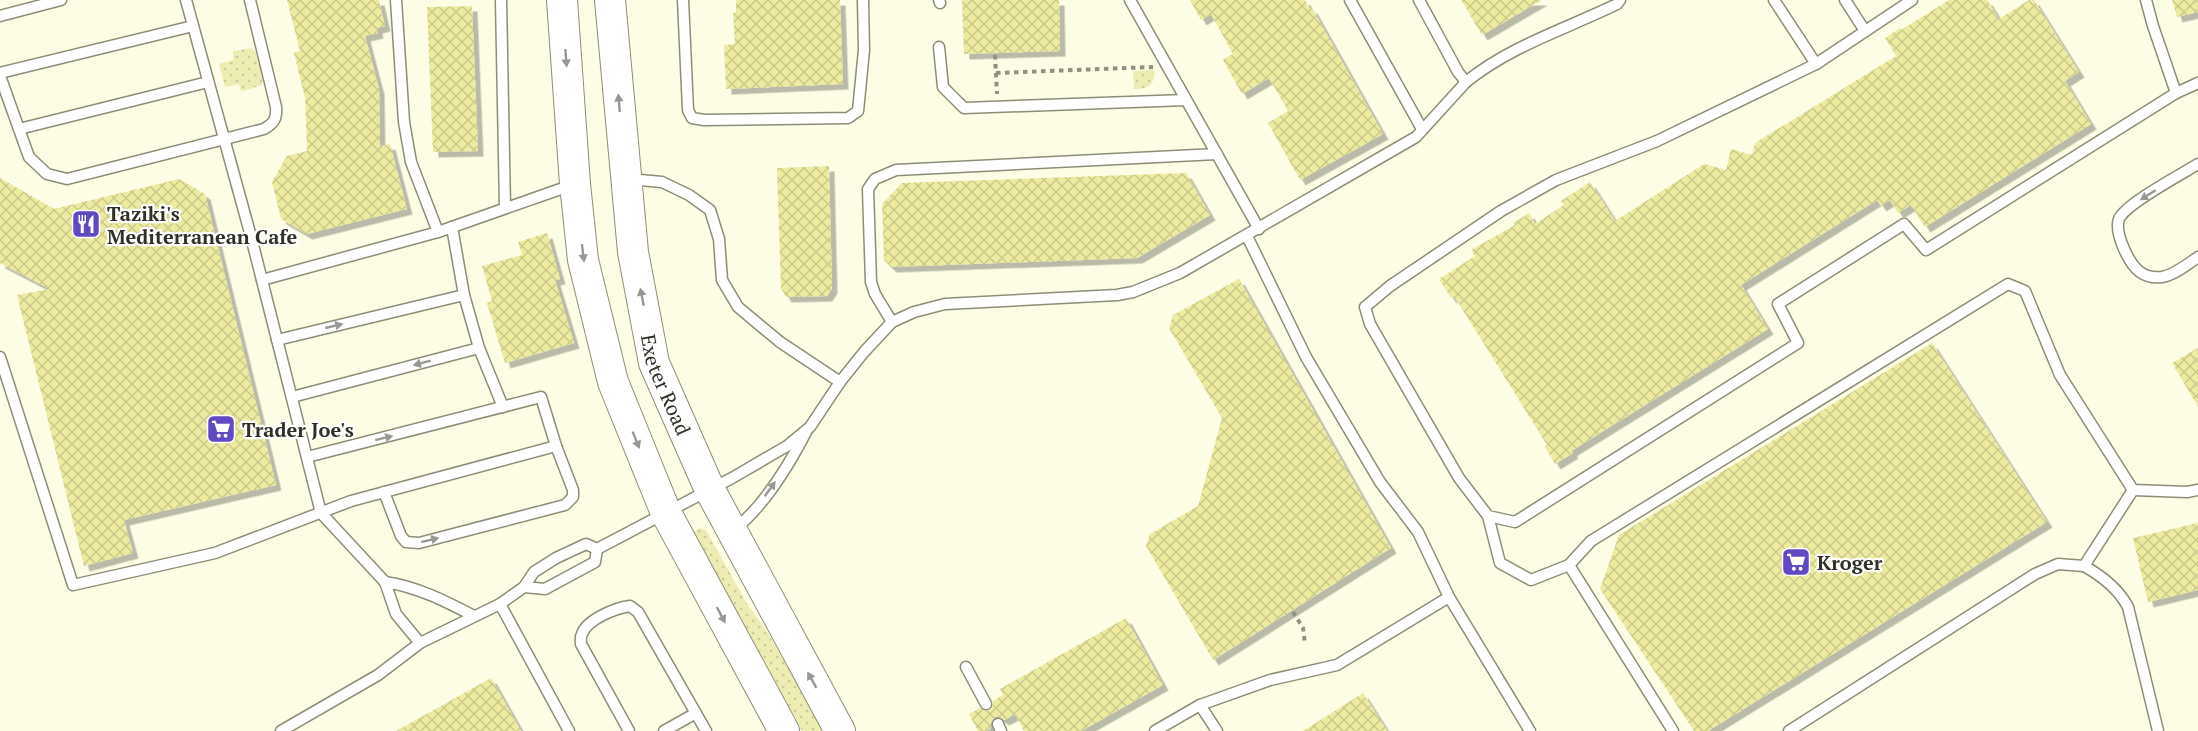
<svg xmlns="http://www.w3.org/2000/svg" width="2198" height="731" font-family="'PT Serif',serif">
<defs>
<pattern id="grass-dots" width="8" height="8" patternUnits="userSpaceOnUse" patternTransform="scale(1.5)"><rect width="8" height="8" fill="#edecb3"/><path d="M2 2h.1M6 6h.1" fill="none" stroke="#cccb9a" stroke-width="1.8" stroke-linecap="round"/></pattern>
<pattern id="building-cross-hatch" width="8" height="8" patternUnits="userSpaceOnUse" patternTransform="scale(1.5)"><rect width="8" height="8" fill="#edeba0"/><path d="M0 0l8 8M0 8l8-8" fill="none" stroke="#ccca8a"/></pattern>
<filter id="shadow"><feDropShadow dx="5.5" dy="5.5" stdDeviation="0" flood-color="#0004"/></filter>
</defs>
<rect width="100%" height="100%" fill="#fdfde5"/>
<g fill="url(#grass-dots)">
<path d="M252 48C261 59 264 71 262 85L243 91 240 90 239 84 225 87 219 64 233 60V51Z"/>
<path d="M1154 70C1156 84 1147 90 1134 89L1133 71Z"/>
<path d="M700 528 706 530 746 602 766 630 828 731H802L694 537 695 531Z"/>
</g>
<g fill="url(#building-cross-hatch)" filter="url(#shadow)">
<path d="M287 0H379L385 26 377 28 378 33 365 36 379 89 380 146 390 144 407 209 307 234 281 219 272 182 287 156 307 151 305 98 294 53 300 51Z"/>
<path d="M736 0H840L843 84 726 89 724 45 735 44 733 13 736 12Z"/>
<path d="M962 0H1059L1060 51 964 54Z"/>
<path d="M1190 0H1305L1310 9 1312 8 1383 134 1300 180 1268 123 1288 111 1269 78 1242 94 1223 60 1233 54 1211 14 1201 20Z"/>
<path d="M1461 0H1542L1482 35Z"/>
<path d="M1949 0H1987L1999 19 2029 0H2034L2079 72 2065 81 2091 124 1925 227 1911 205 1898 213 1890 200 1881 206 1877 200 1741 285 1768 329 1571 451 1573 453 1555 464 1545 447 1547 445 1454 296 1451 298 1439 279 1475 256 1471 250 1515 225 1513 223 1529 213 1535 224 1564 205 1561 201 1590 182 1615 221 1704 164 1726 170 1731 149 1752 155 1755 143 1896 56 1885 38 1900 28 1901 30Z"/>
<path d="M2172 0H2198V12L2177 17Z"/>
<path d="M472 6 478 151 433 152 427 7Z"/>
<path d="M829 166 832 288 827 296 786 297 781 288 777 168Z"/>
<path d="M1186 173 1210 215 1137 258 891 267 884 260 882 204 902 183Z"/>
<path d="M0 178 54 209 179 179 205 194 276 485 124 520 133 553 84 566 17 295 50 289 0 263Z"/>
<path d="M547 233 560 279 555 280 574 343 505 363 487 303 492 301 482 266 522 255 518 242Z"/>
<path d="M1239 279 1391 548 1213 660 1146 546 1150 534 1198 506 1222 418 1169 328 1173 315Z"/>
<path d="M1932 343 2047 522 1708 731H1694L1600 589 1619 535Z"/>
<path d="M2198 348V407L2172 363Z"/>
<path d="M2198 523V590L2148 602 2133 538Z"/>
<path d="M1126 618 1163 685 1081 731H1024L1015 714 1004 720 999 717H995L991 723V728L986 731H978L969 714 980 708 985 711 990 710 993 705V701L1003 695 1000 689Z"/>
<path d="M491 678 521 731H396Z"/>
<path d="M1363 693 1387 731H1303Z"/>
</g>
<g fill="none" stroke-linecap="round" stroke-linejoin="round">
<g stroke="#8e8e78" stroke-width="13">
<g id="lane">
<path d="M186 0 250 233 321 513 385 582 396 614 420 643"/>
<path d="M396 0 404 122 411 162 438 232"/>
<path d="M501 0 505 208"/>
<path d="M683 0 688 110 692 118 704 120 848 118 858 111 864 50 863 0"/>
<path d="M939 0 940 3"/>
<path d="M1130 0 1259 229"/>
<path d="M1350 0 1422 129"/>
<path d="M1774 0 1816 64"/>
<path d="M1845 0 1865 31"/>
<path d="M1912 0 1816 64 1657 141 1556 180 1501 211 1390 286 1365 307 1370 324 1459 478 1488 516 1515 522 1798 343 1778 304 1904 224 1926 250 2176 93 2198 83"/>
<path d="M2146 0 2153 26 2176 93"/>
<path d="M0 16 61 0"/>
<path d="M939 47 943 87 964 108 1186 100"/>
<path d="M0 73 193 26"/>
<path d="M0 76 29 157 47 174 67 179 264 129C274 123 277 119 276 107L250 0"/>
<path d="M1466 82C1510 46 1566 29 1617 4L1620 0"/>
<path d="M19 129 208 82"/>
<path d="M2198 164C2182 174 2125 204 2119 219 2114 233 2129 264 2140 272 2147 277 2154 278 2162 277 2174 275 2188 264 2198 257"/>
<path d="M629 179 662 182 689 195 710 210 719 239 722 280 738 307 780 342 840 382"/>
<path d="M452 227 464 295 479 348 503 407"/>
<path d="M1247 236 1306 357 1380 482 1418 532 1449 597"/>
<path d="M262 280 438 232 572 185"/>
<path d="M892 322 875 294 871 282 868 189 875 179 896 170 1217 154"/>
<path d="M277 340 464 295"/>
<path d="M0 357 73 585 215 553 351 501 556 446 541 397 307 457"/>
<path d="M292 397 479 348"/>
<path d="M2133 490 2084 566C2102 576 2118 588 2128 607L2158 731"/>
<path d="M384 492 401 536 406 542 419 543 565 505 573 497V490L556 446"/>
<path d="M1488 516 1500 563 1531 580 1569 565 1591 541 2008 284 2025 291 2060 375 2133 490 2187 492 2198 490"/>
<path d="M734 530C765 505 788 467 806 432"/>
<path d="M1569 565 1673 731"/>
<path d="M385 582C418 587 445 601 474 616"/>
<path d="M524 587 545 589 595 562 597 549"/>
<path d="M500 604 569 731"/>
<path d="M966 667 986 704"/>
<path d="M1200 705 1217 731"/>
<path d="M998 724 1001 731"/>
<path d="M281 731 378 675 420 643 500 604 524 587 534 572 556 558 586 544 597 549 732 478 787 446 810 427 840 382 864 352 892 322 914 312 945 304 1117 295 1133 292 1180 273 1416 137 1466 82 1458 72 1419 0"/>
<path d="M629 731 581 644C581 641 580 637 582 634 587 619 616 608 630 606L638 612 706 731"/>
<path d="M664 731 696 713"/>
<path d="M1155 731 1200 705 1270 680 1337 665 1449 597 1530 731"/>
<path d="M1789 731 2035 574 2058 564 2084 566"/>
</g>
</g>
<g stroke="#8e8e78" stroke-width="32">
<g id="secondary">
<path d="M562 0 575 184 583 260 613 382 666 513 784 731"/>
<path id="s1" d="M610 0 633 252 654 363 710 490 840 731"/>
</g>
</g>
<g stroke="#919181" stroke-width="4" stroke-dasharray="4.5 4.5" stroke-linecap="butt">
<path d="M995 55 997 94"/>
<path d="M996 73 1153 67"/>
<path d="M1293 612 1303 628 1305 644"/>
</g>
<use href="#lane" stroke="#fff" stroke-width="10"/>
<use href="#secondary" stroke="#fff" stroke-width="30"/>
</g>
<defs><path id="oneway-solid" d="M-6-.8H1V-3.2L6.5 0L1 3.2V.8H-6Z" transform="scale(1.5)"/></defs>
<g fill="#989893">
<use href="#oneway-solid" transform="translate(566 58) rotate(86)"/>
<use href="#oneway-solid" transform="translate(619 103) rotate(-95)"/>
<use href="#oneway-solid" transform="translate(2148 195) rotate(148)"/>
<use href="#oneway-solid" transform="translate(583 253) rotate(83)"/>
<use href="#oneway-solid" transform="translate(642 297) rotate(-101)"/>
<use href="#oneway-solid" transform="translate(334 326) rotate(-13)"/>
<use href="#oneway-solid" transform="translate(422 363) rotate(165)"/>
<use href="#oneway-solid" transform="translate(384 438) rotate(-14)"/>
<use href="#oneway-solid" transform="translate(636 440) rotate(68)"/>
<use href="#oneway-solid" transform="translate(770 489) rotate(-54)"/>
<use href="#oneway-solid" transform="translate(430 540) rotate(-14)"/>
<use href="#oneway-solid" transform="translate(721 615) rotate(62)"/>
<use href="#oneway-solid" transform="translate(812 680) rotate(-119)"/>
</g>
<defs>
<g id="restaurant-square" transform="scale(1.5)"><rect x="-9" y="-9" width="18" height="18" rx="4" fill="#6049c1" stroke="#fff"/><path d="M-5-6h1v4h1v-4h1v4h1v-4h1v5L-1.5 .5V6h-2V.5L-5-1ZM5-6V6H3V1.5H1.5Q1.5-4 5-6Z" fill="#fff"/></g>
<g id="supermarket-square" transform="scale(1.5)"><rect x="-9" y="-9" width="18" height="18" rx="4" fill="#6049c1" stroke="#fff"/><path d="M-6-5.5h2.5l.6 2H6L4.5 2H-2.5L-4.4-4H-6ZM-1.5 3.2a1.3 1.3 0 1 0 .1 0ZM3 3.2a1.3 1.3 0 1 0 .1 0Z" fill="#fff"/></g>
</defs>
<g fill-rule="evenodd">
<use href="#restaurant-square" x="86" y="224"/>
<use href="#supermarket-square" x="221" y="429"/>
<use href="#supermarket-square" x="1796" y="562"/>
</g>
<g text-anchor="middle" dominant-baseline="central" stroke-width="4.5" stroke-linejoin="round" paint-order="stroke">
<g font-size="20" font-weight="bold" fill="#303027" stroke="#fff" text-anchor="start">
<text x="107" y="213">Taziki's<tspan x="107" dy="23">Mediterranean Cafe</tspan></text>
<text x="242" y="429">Trader Joe's</text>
<text x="1817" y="562">Kroger</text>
</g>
<g font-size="20" fill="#303027" stroke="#fff">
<text stroke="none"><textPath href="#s1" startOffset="390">Exeter Road</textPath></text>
</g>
</g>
</svg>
